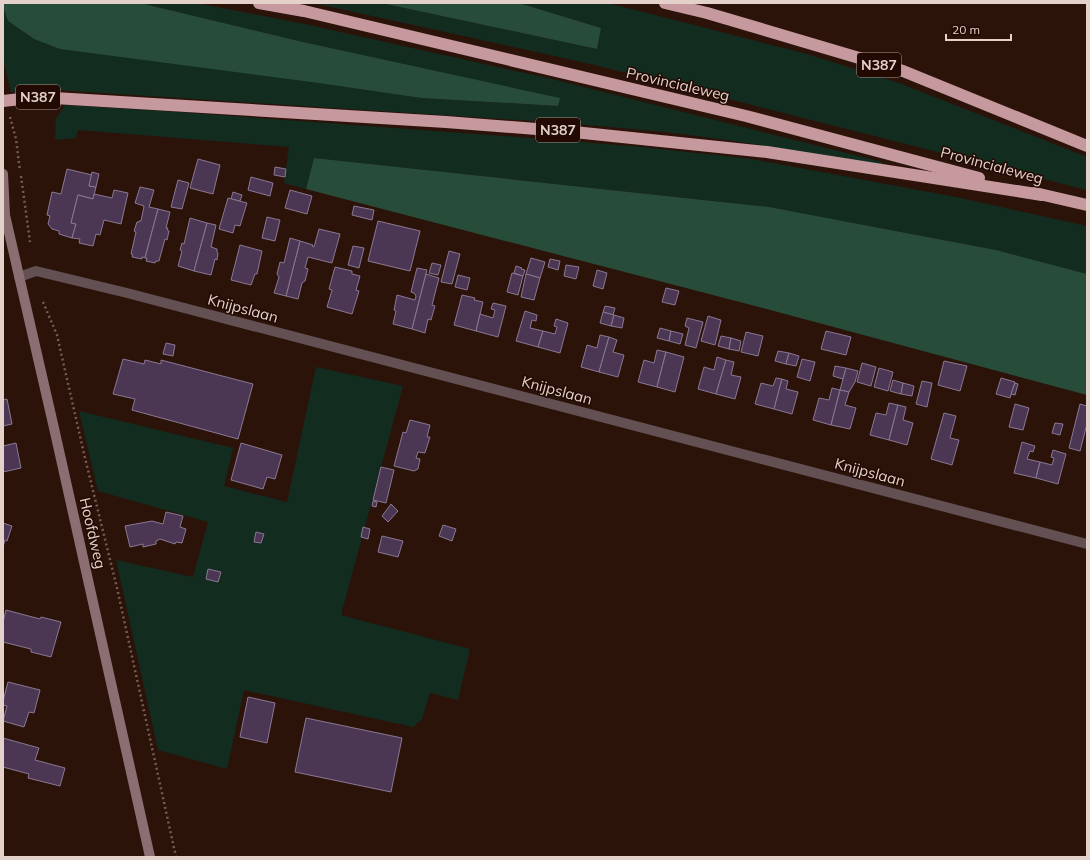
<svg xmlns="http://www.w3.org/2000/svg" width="1090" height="860" font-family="Mulish,sans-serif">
<rect width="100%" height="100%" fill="#2c1309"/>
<g fill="#122c20">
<path d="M140 3H196L300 23 552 79 882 162V166L734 141 666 132 565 123 58 90 39 89 11 92 3 59V7L8 21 34 39 421 98 558 106 559 98 303 42Z"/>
<path d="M313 3H381L597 49 601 28 519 3H608L807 54 899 83 1087 157V190L595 65Z"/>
<path d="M65 105 164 111 517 137 642 147 751 159 956 197 1087 226V274L996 250 769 207 314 158 306 189 284 183 289 147 78 130 76 138 55 140 56 118Z"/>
<path d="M316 367 403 386 341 615 470 649 458 700 430 693 422 719 413 727 244 690 227 769 158 750 116 560 193 577 208 522 98 491 79 411 233 448 224 486 287 502Z"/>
</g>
<g fill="#274c3a">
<path d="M3 3H140L303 42 560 98 558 106 421 98 319 83 60 49 34 39 8 21 3 7Z"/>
<path d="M381 3H519L601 28 597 49Z"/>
<path d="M314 158 769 207 996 250 1087 274V395L759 307 306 189Z"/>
</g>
<g fill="#4b3754" stroke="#8a7893">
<path d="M198 159 220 165 213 194 190 188Z"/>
<path d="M275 167 286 169 285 177 274 175Z"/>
<path d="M67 169 92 175 89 186 96 187 93 199 78 195 71 223 76 224 72 238 59 234V231L52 229 48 224 50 216 47 215 52 192 61 194Z"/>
<path d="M92 172 99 174 96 187 89 186Z"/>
<path d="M251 177 273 183 270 196 248 190Z"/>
<path d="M178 180 189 183 182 209 171 207Z"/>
<path d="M140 187 154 190 149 207 158 209 145 258 142 257V259L132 257 133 255 131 254 136 232 134 231 137 222H139V221H141L144 206 135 203Z"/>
<path d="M114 190 128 193 121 224 104 220 100 235 96 234 93 246 79 243 80 239 72 238 76 224 71 223 78 195 93 199 94 194 112 198Z"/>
<path d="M290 190 312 196 307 214 285 208Z"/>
<path d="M233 192 242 195 240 201 231 199Z"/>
<path d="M228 198 247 203 240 226 235 225 233 233 219 229Z"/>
<path d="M354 206 374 210 372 220 352 215Z"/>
<path d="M158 209 170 212 166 228H168L167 230 169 231 167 240 165 239 159 261H156L155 263 146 261 147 258H145Z"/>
<path d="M267 217 280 220 275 241 262 238Z"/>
<path d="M190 218 207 223 194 271 178 266 182 251 180 250 182 243 184 244Z"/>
<path d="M378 221 420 231 410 271 368 261Z"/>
<path d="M207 223 216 225 211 247 217 249V252L218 253 217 260 215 259 211 275 194 271Z"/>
<path d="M319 229 340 234 332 263 308 257 305 268 308 269 305 281 302 283 298 299 286 296 300 241 313 245 312 246 314 247Z"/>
<path d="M290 238 300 241 286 296 274 293 279 277 277 274 280 262 284 263Z"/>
<path d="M240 245 262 251 257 274H255L251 285 231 280Z"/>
<path d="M353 246 364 248 359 268 348 265Z"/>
<path d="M449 251 460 254 452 284 441 282Z"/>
<path d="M531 258 545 262 540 278 526 274Z"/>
<path d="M550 259 560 261 558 270 548 267Z"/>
<path d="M432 263 441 265 438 275 429 273Z"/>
<path d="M566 265 579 267 576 279 564 276Z"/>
<path d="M516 266 522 268 521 269 525 270 523 276 514 273Z"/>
<path d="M335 267 352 271V274L360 276 356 290 359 291 352 314 327 307 332 290 329 289Z"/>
<path d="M417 268 427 270 412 329 393 324 396 311 394 310 397 295 415 300 416 296 414 293 411 292Z"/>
<path d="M597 270 607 273 603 289 593 286Z"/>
<path d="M512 273 523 276 518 295 507 292Z"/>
<path d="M426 274 439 278 432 305 435 306 431 320 428 319 425 333 412 329Z"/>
<path d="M526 274 540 278 534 300 521 297Z"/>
<path d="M458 275 470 278 467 290 455 287Z"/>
<path d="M666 288 679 291 675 305 662 302Z"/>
<path d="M462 295 475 298 474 300 483 302 476 331 454 325Z"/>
<path d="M493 303 506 306 498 337 476 331 480 314 493 318 495 310 491 309Z"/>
<path d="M605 306 615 308 613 315 603 312Z"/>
<path d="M525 311 537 315 536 321 532 320 530 328 543 331 538 347 516 341Z"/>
<path d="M603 312 614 315 611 326 600 323Z"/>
<path d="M614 315 624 318 622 328 611 326Z"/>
<path d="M708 316 721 320 715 345 701 341Z"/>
<path d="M687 318 703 322 696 348 685 345 689 328 685 326Z"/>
<path d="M556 319 568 323 560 353 538 347 543 331 555 334 557 327 554 326Z"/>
<path d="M660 328 671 331 669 341 657 338Z"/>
<path d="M671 331 683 334 680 344 669 341Z"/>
<path d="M826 331 851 337 846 355 821 349Z"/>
<path d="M746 332 763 336 758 356 741 352Z"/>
<path d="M600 335 609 337 599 372 581 367 587 345 597 348Z"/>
<path d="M721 336 731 338 729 349 718 346Z"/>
<path d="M609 337 617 340 613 352 624 355 618 377 599 372Z"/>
<path d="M731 338 741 341 739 351 729 349Z"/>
<path d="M166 343 175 345 173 356 163 354Z"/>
<path d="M657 350 666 352 657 387 638 382 644 360 654 363Z"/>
<path d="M778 351 789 353 786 364 775 361Z"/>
<path d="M666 352 684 357 675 392 657 387Z"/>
<path d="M789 353 799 356 796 366 786 364Z"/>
<path d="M717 357 726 360 716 394 698 389 704 367 714 370Z"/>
<path d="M123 359 144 364 145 360 161 364V360L253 384 238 439 132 410 135 399 113 394Z"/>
<path d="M802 359 815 362 810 381 797 377Z"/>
<path d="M726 360 734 362 731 375 741 377 735 399 716 394Z"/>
<path d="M944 361 967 366 960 391 938 385Z"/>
<path d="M862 363 876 367 871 386 857 382Z"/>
<path d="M835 366 846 368 843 379 833 376Z"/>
<path d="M846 368 858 371 855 382 849 392 840 390Z"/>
<path d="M879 368 893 372 888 391 874 387Z"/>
<path d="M776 378 782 379 774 409 755 404 761 383 773 386Z"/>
<path d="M1001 378 1015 382 1010 398 996 394Z"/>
<path d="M782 379 788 381 786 389 798 392 792 414 774 409Z"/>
<path d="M893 380 903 383 901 394 890 391Z"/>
<path d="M922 381 932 383 927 407 916 404Z"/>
<path d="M903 383 914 386 912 396 901 394Z"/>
<path d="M1015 383 1018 384 1015 395 1011 394Z"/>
<path d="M832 388 840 390 831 425 813 420 819 398 829 400Z"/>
<path d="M840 390 849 392 845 405 856 408 850 429 831 425Z"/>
<path d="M7 399 12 424 3 426V400Z"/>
<path d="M889 403 898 405 889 440 870 435 876 413 886 415Z"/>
<path d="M1015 404 1029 408 1023 430 1009 427Z"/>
<path d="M1080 404 1087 406V424L1080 451 1069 448Z"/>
<path d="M898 405 906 407 903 420 913 423 907 445 889 440Z"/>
<path d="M944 413 956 416 950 438 959 440 952 465 931 459Z"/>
<path d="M410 420 430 425 427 437H430L425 453 418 452 416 458 420 459 418 469 414 471 394 466 403 432 406 433Z"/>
<path d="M1055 423 1063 424 1060 435 1052 433Z"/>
<path d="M1022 442 1035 446 1033 452 1030 451 1027 459 1040 462 1036 478 1014 473Z"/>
<path d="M16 443 21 468 3 472V446Z"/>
<path d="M241 443 282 455 275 479 267 477 263 489 231 480Z"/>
<path d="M1053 450 1066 454 1058 484 1036 478 1040 462 1052 465 1054 458 1051 457Z"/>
<path d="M381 467 394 470 386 503 373 500Z"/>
<path d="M373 501 377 502 376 507 372 506Z"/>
<path d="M391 504 398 511 388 522 382 516Z"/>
<path d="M166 512 183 516 180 527 186 529 182 543 176 542 175 544 160 539 156 541V544L143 547V544L130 547 125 526 152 521 163 524Z"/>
<path d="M3 523 12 526 7 541 5 540 3 547Z"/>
<path d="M443 525 456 529 452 541 439 536Z"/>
<path d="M363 527 370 529 368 539 361 537Z"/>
<path d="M256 532 264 534 261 543 254 542Z"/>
<path d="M382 536 403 541 398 557 378 552Z"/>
<path d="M208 569 221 572 218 582 206 579Z"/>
<path d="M6 610 40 619 41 617 61 622 51 657 31 652V649L3 642V622Z"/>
<path d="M8 682 40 690 34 713 29 712 24 727 3 721 7 706 3 705V701Z"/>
<path d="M248 697 275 703 267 743 240 737Z"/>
<path d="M306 718 402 738 391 792 295 772Z"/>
<path d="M3 738 39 748 35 760 65 768 60 786 28 778 29 774 3 767Z"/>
</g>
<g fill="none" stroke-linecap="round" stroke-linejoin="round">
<g stroke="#735d54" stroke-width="2.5" stroke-dasharray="2 3" stroke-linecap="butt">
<path d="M10 117 16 139 20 171"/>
<path d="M21 176 30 242"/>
<path d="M43 302 57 335 85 458 117 588 176 857"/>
</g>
<path stroke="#625052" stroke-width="10" d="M19 277 36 271 127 293 1087 544"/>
<path stroke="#8a6e71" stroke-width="10" d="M3 174 5 215 54 428 150 857"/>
<g stroke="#c6999f" stroke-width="12">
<path d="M259 3 304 11 746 116 979 178"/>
<path d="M665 3 707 13 903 71 1087 146"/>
<path d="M3 101 38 97 446 122 574 132 767 152 1042 195"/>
<path d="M1035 193 1087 205"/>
</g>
</g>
<g text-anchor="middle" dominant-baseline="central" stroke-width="3" stroke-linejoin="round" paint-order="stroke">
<g fill="#220a03" stroke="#a9958e" stroke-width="1">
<rect x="857" y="53" width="44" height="24" rx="3"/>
<rect x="16" y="85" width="44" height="24" rx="3"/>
<rect x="536" y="118" width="44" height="24" rx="3"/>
</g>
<g font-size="14" font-weight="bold" fill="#e3d1ca">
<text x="879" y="65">N387</text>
<text x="38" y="97">N387</text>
<text x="558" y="130">N387</text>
</g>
<g font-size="15" fill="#e3d1ca" stroke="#220a03">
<text transform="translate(678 84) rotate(13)">Provincialeweg</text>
<text transform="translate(992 165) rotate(15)">Provincialeweg</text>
<text transform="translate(243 308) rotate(15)">Knijpslaan</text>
<text transform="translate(557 390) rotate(15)">Knijpslaan</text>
<text transform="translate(870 472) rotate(15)">Knijpslaan</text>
<text transform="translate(93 533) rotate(77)">Hoofdweg</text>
</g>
</g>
<rect width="1090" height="860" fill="none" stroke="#e3d1ca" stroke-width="8"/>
<path d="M946 34v6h65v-6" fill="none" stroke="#e3d1ca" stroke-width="2"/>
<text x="952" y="34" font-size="12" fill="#e3d1ca" stroke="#220a03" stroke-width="3" paint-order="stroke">20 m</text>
</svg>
